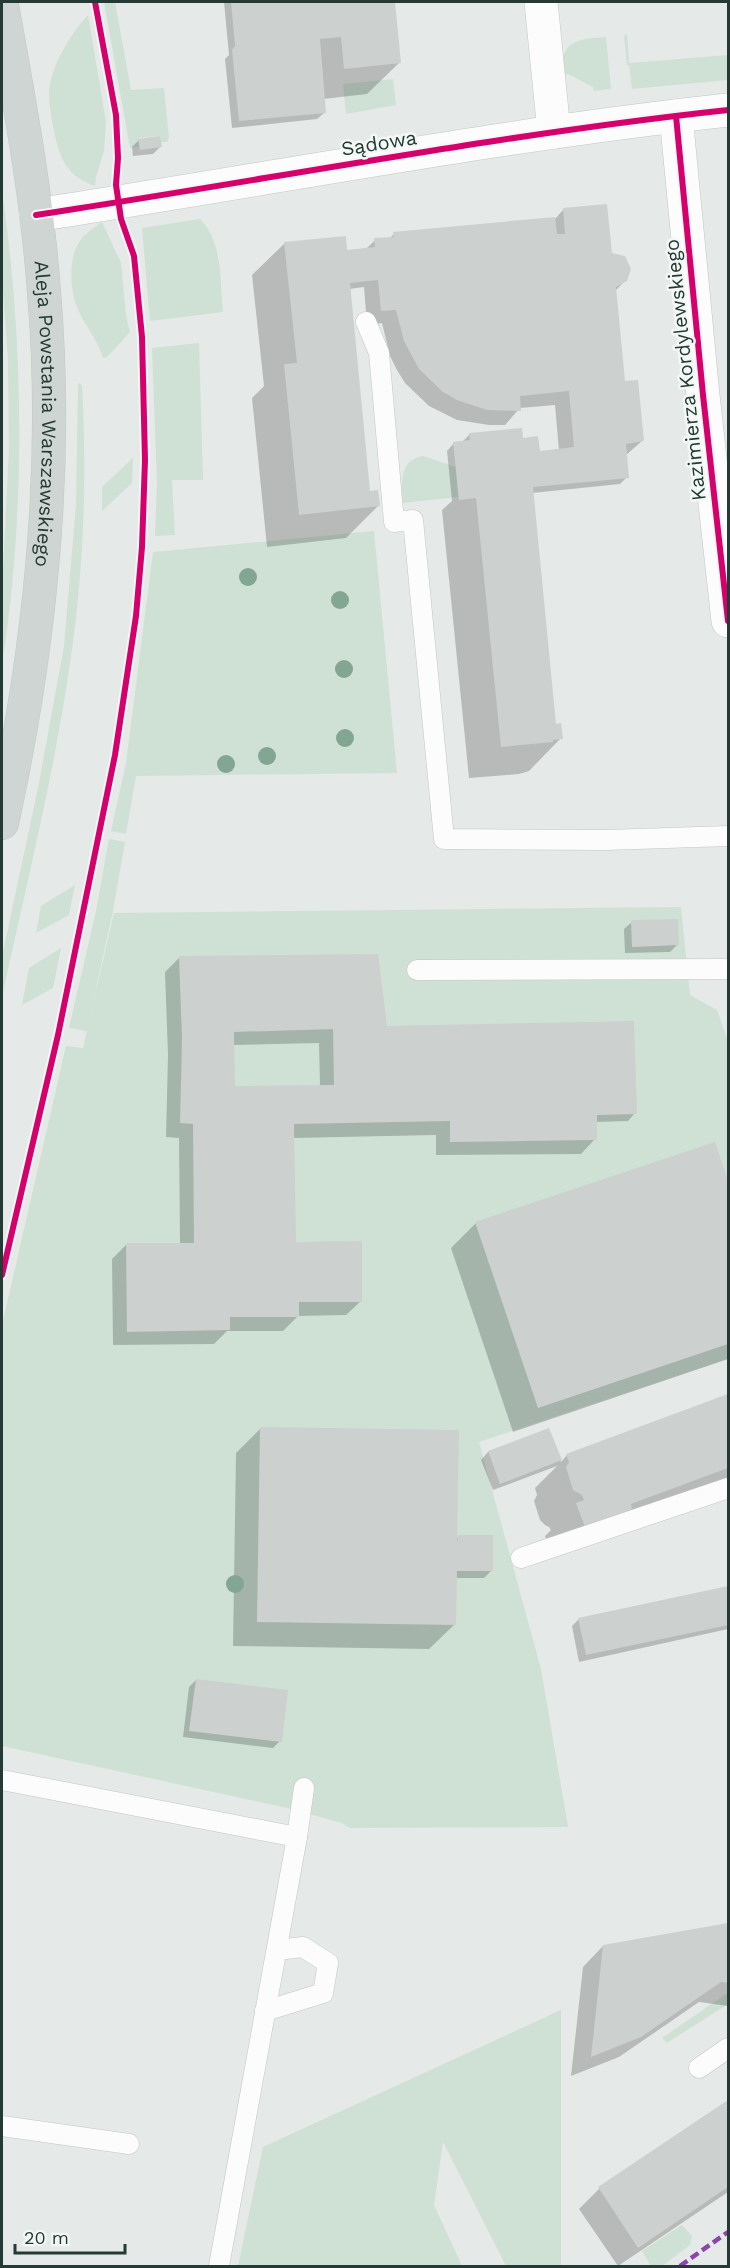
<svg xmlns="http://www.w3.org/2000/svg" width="730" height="2268" font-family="'Work Sans',sans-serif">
<rect width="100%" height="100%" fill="#e5e9e7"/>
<g fill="#cfe1d5">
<path d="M104 2H115L131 90 164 88 169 138 167 142H161L160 136 139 138V147L130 148Z"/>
<path d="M88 15 106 122 104 151 96 177 95 186C62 175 58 151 52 121 50 107 47 93 51 79 57 57 72 32 88 15Z"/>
<path d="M627 34 629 63 728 55V80L632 89 629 65H627L624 36Z"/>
<path d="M606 37 611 89 594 91 593 87 568 74 562 75C561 40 576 39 606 37Z"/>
<path d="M393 79 396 105 346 114 343 84Z"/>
<path d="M2 191C24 342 26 513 2 664V591L9 449 8 360 2 276Z"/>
<path d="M200 219C223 241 220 283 223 312L150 321 142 228Z"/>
<path d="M102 222 121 263 126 315 130 332 107 357 103 358C98 341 87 328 79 312 70 294 68 262 78 244 83 235 93 228 102 222Z"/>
<path d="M199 343 203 480H172L175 535 155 536 157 483 152 348Z"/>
<path d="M78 383 82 385C86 459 85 534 77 608 63 739 30 868 2 997V957L39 783 64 646 76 505Z"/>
<path d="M423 456 456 467 458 497 403 503C401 485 399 459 423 456Z"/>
<path d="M133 458 132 483 102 511V487Z"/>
<path d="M374 531 397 773 136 776 126 834 111 831 126 763 153 552Z"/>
<path d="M109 839 125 842 113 911 89 1020 114 913 681 907 690 995 717 1010 728 1041V1359L479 1442 541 1669 568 1827 350 1828 342 1823 287 1808 2 1746V1325L66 1046 83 1048 87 1031 69 1028 96 911Z"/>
<path d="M75 885 69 915 36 933 41 906Z"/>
<path d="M61 948 53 988 22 1005 29 968Z"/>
<path d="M726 1994H728V2004L667 2043 662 2038Z"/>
<path d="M561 2010V2266H506L443 2142 434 2205 462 2266H238L263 2147Z"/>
<path d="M682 2225 692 2236 690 2245 662 2266H651L642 2251Z"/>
</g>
<g fill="#0003" fill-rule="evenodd">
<path d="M224 2H394L400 62 367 94 323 99 325 112 317 119 232 128 225 59 229 55Z"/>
<path d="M139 140 160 147 153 154 133 156 132 147Z"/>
<path d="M563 210 611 254 626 280 615 291 623 383 642 441 625 456 627 477 620 484 532 493 555 726 561 738 529 771 519 774 469 778 442 510 452 501 447 451 454 443 463 441 470 434 522 439 539 452 559 451 555 405 520 408 505 425H489L457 420 429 406 405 383 397 370 390 356 382 323 367 325 364 287 349 289 369 493 378 506 346 538 267 547 252 398 264 386 252 275 285 243 346 252 365 250 375 240 389 239 394 234 555 219Z"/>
<path d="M632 922 677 945 670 952 625 953 624 929Z"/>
<path d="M180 957 386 1028 635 1113 628 1121 595 1122V1139L581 1154 436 1155V1135L293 1138 294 1244 361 1301 346 1315 298 1316 283 1331H227L214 1344 113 1345 112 1259 126 1245 180 1244 179 1138 166 1137 168 1055 165 972ZM319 1043 320 1086 234 1088 233 1045Z"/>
<path d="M714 1143 728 1186V1359L513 1432 451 1248 475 1224Z"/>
<path d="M728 1396V1488L598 1542 553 1558 545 1536 551 1530 549 1527 545 1525 540 1520 534 1501 537 1495 535 1488 557 1466 493 1490 481 1460 488 1452 548 1430 561 1462 567 1455Z"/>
<path d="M261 1428 456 1539 459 1536 491 1571 484 1578H455L454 1625 429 1649 233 1646 236 1453Z"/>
<path d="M728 1587V1629L579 1662 572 1626 579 1619Z"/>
<path d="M196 1680 280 1741 273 1748 183 1737 189 1687Z"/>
<path d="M728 1925V2006L699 2002 619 2057 571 2076 583 1967 603 1946Z"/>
<path d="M728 2102V2192L618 2266 579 2209 599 2189Z"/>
</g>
<g fill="#ccd0cf" fill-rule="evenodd">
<path d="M231 2H395L401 63 344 69 341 37 320 39 326 113 239 121 232 50 235 46Z"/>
<path d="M160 136 162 147 140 150 138 139Z"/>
<path d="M607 204 612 253 625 256 631 269 627 281 616 287 625 381 638 380 644 441 626 444 629 478 533 487 556 724 561 723 563 739 553 740V742L501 747 476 498 459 500 453 442 470 440 469 433 522 428 523 438 538 436 540 451 574 447 569 391 520 396 521 411 487 410 457 400 443 392 419 369 404 341 396 310 381 311 378 280 350 283 370 491 378 490 380 506 299 515 284 364 297 363 284 242 346 236 347 250 375 247 374 238 394 237 393 232 555 217 557 234H565L563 208Z"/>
<path d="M678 919 679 945 632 947 631 920Z"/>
<path d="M378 954 387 1026 634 1021 637 1114 597 1115V1140H589L450 1142V1121L294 1124 296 1242 362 1241V1302H299V1317H230V1330L127 1332 126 1243H194L193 1124 180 1123 182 1040 179 956ZM333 1029 334 1085 235 1086 234 1032Z"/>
<path d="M715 1142 728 1181V1344L538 1408 475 1222Z"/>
<path d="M728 1394V1468L631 1504 632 1510 585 1527 576 1503 584 1500 582 1495 573 1490 566 1467 569 1462 566 1454Z"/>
<path d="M260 1427 459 1430 457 1542 458 1535H493V1571H457L456 1625 257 1622Z"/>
<path d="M549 1428 562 1460 500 1484 488 1451Z"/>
<path d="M728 1586V1625L586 1655 578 1618Z"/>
<path d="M196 1679 288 1690 282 1742 189 1731Z"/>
<path d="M728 1923V1983L721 1982 641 2037 591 2057 603 1945Z"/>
<path d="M728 2100V2187L638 2248 598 2187Z"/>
</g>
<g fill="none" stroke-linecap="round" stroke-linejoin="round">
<g stroke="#c2c6c4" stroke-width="21">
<g id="lane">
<path d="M366 322 379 353 394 522 413 520 444 839 606 840 728 836"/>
<path d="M417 970 728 969"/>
<path d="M521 1558 728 1488"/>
<path d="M2 1780 297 1837 219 2266"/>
<path d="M297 1837 304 1788"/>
<path d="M265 2011 323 1993 328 1963 303 1947 277 1950"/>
<path d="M699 2068 728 2048"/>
<path d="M2 2126 129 2144"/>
</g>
</g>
<g stroke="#c2c6c4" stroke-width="34">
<g id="street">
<path d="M541 2 554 132"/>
<path d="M676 116 703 395 728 621"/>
<path d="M36 215C267 180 496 135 728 110"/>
</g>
</g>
<g stroke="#c1c8c6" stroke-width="34">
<g id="primary">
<path id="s1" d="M2 5C19 100 37 195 44 292 59 470 40 649 2 823"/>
</g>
</g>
<use href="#lane" stroke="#fbfcfb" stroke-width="20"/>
<use href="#street" stroke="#fbfcfb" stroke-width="33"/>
<use href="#primary" stroke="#cfd5d3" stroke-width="33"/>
<path stroke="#8e44ad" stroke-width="4.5" stroke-dasharray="9 4.5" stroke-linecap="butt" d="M680 2266 728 2232"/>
<g stroke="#f3f8f6" stroke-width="10">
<g id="cycleway">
<path d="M676 116 703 395 728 621"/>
<path d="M36 215C267 180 496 135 728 110"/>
<path d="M2 1275 58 1035 115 755 136 616 142 547 145 460 142 337 134 256 121 219 116 185 118 158 116 115 95 2"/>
</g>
</g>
<use href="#cycleway" stroke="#d6006c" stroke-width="6"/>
</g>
<g fill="#82a691">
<circle cx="248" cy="577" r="9"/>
<circle cx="340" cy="600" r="9"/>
<circle cx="344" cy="669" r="9"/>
<circle cx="345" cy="738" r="9"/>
<circle cx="267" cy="756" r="9"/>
<circle cx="226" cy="764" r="9"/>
<circle cx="235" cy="1584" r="9"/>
</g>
<g text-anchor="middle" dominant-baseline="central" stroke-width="5" stroke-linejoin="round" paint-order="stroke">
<g font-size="20" fill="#243b35" stroke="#f3f8f6">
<text transform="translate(379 143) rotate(-9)">Sądowa</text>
<text transform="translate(685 370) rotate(-96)">Kazimierza Kordylewskiego</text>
<text stroke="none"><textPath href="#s1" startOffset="412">Aleja Powstania Warszawskiego</textPath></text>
</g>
</g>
<rect width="730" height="2268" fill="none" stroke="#243b35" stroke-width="6"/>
<path d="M15 2244v9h110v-9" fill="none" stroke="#243b35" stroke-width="3"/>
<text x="24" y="2244" font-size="18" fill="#243b35" stroke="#f3f8f6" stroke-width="4.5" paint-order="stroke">20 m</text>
</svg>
